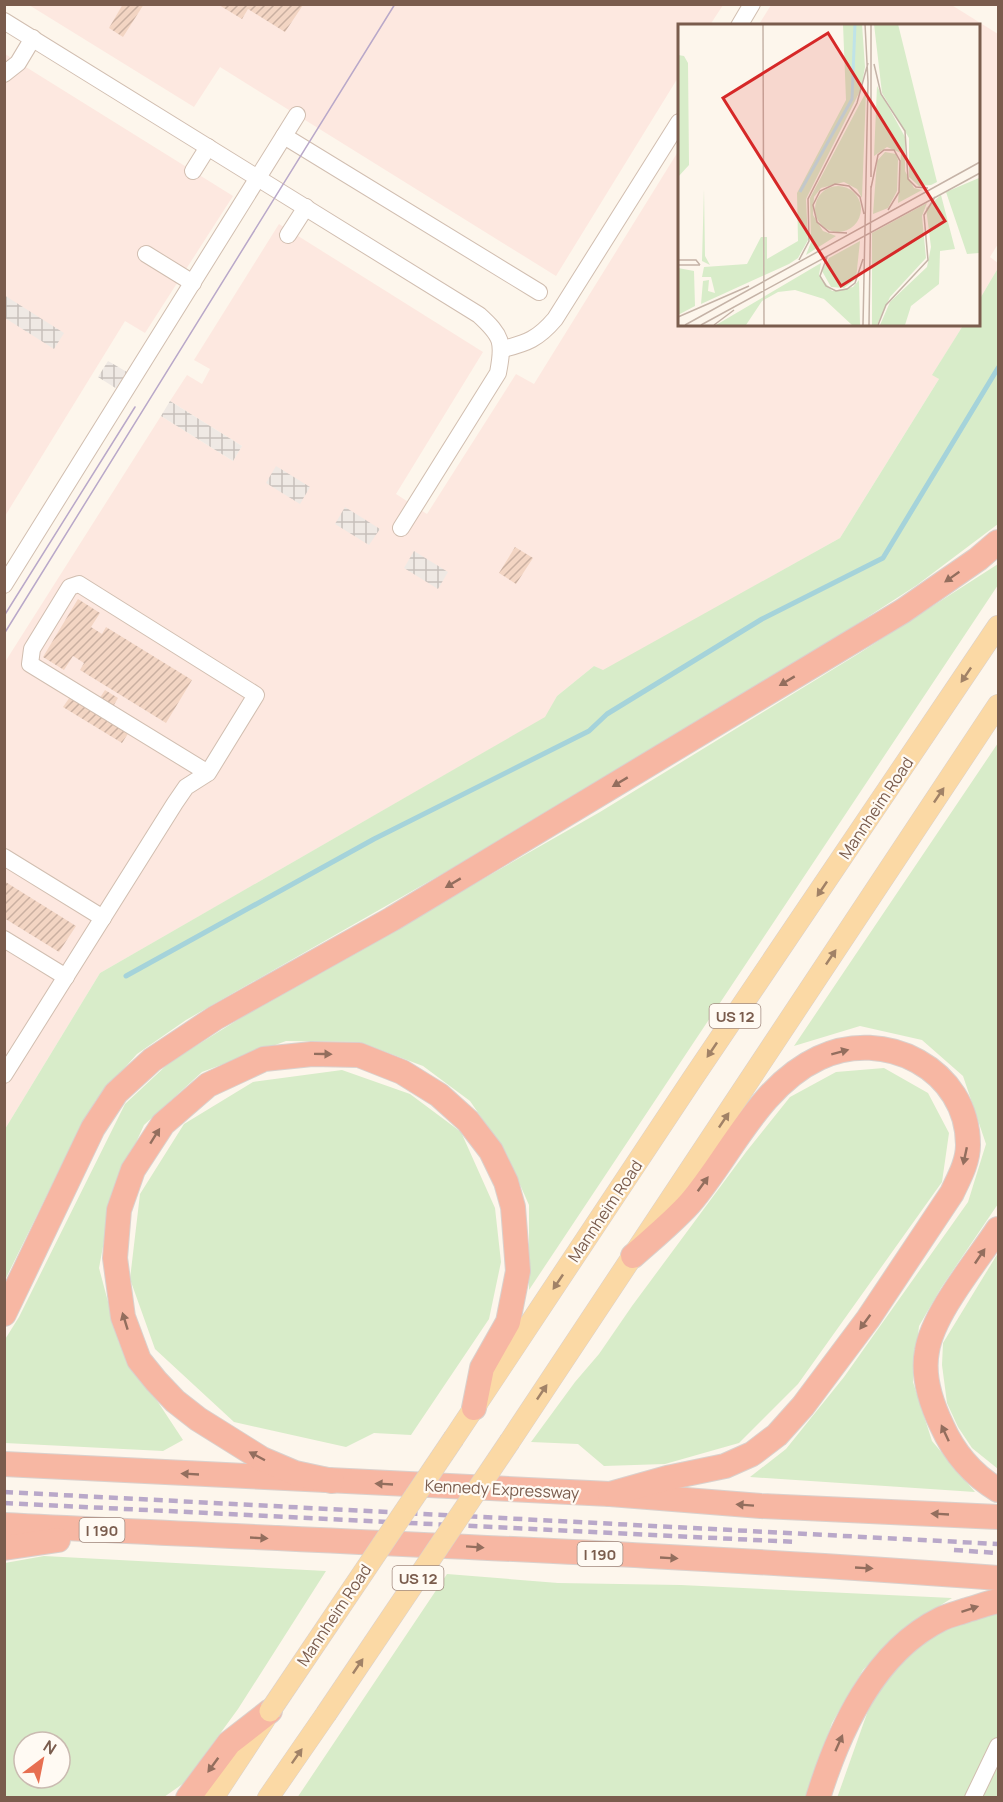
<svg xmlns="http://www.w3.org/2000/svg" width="1003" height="1802" font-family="Manrope,sans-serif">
<defs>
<pattern id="industrial-grid" width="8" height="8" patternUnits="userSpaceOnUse" patternTransform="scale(1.5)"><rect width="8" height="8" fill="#efe9e4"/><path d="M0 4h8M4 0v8" fill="none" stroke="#c7c0bb"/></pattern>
<pattern id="building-hatch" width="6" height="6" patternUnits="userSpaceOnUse" patternTransform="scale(1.5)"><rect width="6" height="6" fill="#f3d5c3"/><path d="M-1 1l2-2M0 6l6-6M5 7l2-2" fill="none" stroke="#cab0a1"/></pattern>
</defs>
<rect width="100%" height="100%" fill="#fdf6ec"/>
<g fill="#fde8e0">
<path d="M950 4 998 34V244L990 257 998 263V268L978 302V26H758L771 5Z"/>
<path d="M29 5H723L710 25 679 26V76L556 276 220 67 194 107Z"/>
<path d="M5 54 233 196 145 333 125 321 5 516Z"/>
<path d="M679 150V324H964L933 374 939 379 840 538 603 671 594 666 557 696 546 717 100 973 5 1129V662L161 416 233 461 242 446 170 401 187 375 202 384 210 369 194 360 279 224 483 352 396 494 427 514 516 374 534 384Z"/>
</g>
<g fill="url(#industrial-grid)">
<path d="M4 295 64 333 54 349 5 318Z"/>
<path d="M108 361 127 372 117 389 98 377Z"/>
<path d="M170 401 242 446 233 461 161 416Z"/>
<path d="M276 466 310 487 300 504 266 483Z"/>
<path d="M345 507 380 529 369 545 335 524Z"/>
<path d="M414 551 448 572 438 589 404 568Z"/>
</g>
<g fill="#d8ecc9" fill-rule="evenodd">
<path d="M998 268V524L917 585 798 662 449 870 186 1020 137 1054 96 1100 79 1130 5 1280V1129L100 973 545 717 557 696 594 666 603 670 840 538 939 379 932 375 964 324H978V302Z"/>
<path d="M998 564V585L529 1290V1205L506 1153 470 1101 423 1066 359 1042 286 1041 202 1072 144 1125 113 1193 99 1268 119 1343 183 1440 163 1451 5 1443 4 1341 19 1317 125 1104 170 1062 252 1011 600 812 858 654Z"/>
<path d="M998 743V1204L941 1288 919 1326 913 1382 932 1441 975 1492 750 1477 786 1449 844 1377 968 1202 986 1144 963 1076 922 1040 860 1026 794 1046Z"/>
<path d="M884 1068 928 1093 949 1133 942 1182 798 1384 739 1443 665 1464 604 1466 578 1444 531 1442 575 1382 599 1354 632 1306 746 1152 790 1097 836 1072Z"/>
<path d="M342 1070 410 1094 461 1132 495 1208 501 1262 489 1319 411 1435 374 1433 346 1447 234 1422 155 1349 130 1279 140 1194 184 1124 253 1082Z"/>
<path d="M998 1253V1469L972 1448 958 1427 947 1403 942 1365 943 1343Z"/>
<path d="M44 1556 326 1571 238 1709 184 1783 164 1797H5V1563ZM24 1742H60V1778H24Z"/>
<path d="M447 1574 558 1583 681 1585 952 1598 906 1627 863 1670 832 1723 807 1797 297 1798Z"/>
<path d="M998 1608V1797L837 1798 870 1705 891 1672 925 1636Z"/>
</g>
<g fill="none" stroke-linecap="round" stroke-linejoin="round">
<path stroke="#a5d3da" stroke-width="5" d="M126 976 374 839 589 731 607 714 762 619 883 558 998 368"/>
</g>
<g fill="url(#building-hatch)">
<path d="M123 4H144L123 37 109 28Z"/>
<path d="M219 5H303L285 32 248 9 242 19Z"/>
<path d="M515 547 533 558 516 584 499 573Z"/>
<path d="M78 599 100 613 91 627 102 634 106 627 192 680 166 723 80 670 84 663 73 656 64 670 43 657Z"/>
<path d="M105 690 118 698 108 715 131 729 122 743 63 707 72 694 94 707Z"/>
<path d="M4 881 76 926 59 952 4 918Z"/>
</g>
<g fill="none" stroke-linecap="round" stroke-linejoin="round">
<g stroke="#d1beb0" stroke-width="18">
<g id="minor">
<path d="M4 21 479 315C502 336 504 342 498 373L401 528"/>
<path d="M739 26 752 4"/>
<path d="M4 74 18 63 33 38"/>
<path d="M284 136 539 292"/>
<path d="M193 171 208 147"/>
<path d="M288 235 306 207"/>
<path d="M146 254 193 283"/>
<path d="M503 349C527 343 538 339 555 319L679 122"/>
<path d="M4 585 297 115"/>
<path d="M4 857 103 918"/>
<path d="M4 939 66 977"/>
<path d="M4 1075 175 803 186 787 208 773 256 695 79 584 70 587 32 649 30 664 208 773"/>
<path d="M973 1798 998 1746"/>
</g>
</g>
<g stroke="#dad1cd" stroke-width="22">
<g id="major">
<path d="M454 1438 691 1081 998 626"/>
<path d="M510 1441 998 705"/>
<path d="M213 1798 265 1719"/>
<path d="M268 1798 326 1714"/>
</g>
</g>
<g stroke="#dad1cd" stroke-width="26">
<g id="highway">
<path d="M998 1229C977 1261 933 1313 927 1351 922 1376 931 1403 942 1426 954 1453 973 1475 998 1490"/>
<path d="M4 1314 93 1128 116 1093 152 1060 215 1018 392 919 903 611 978 559 998 542"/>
<path d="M4 1464 610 1494 761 1506 998 1517"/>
<path d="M332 1481 295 1473 262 1459 198 1419 175 1401 156 1381 139 1360 123 1317 115 1258 119 1210 133 1170 163 1124 208 1085 264 1059 312 1054 359 1055 402 1072 439 1095 468 1121 491 1151 506 1182 513 1207 518 1271 508 1322 482 1368 474 1408"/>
<path d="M610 1494 667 1478 725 1466 752 1454 777 1435 803 1406 868 1319 952 1193C959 1178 968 1162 968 1145 968 1069 884 1027 819 1058 759 1086 731 1155 690 1203 673 1222 652 1239 633 1256"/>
<path d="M4 1525C336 1542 668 1553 998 1578"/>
<path d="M4 1548 58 1540"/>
<path d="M188 1798 229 1743 270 1711"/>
<path d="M818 1798C839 1730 874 1652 941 1619 949 1615 959 1613 967 1610 978 1607 988 1603 998 1601"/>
</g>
</g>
<use href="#minor" stroke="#fff" stroke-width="16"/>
<use href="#major" stroke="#fbd9a5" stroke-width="21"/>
<use href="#highway" stroke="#f7b7a3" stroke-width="24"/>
<g stroke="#b9a8c9" stroke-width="1.5">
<path d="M4 616 135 407"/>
<path d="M4 634 395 4"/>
</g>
<g stroke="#b9a8c9" stroke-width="4.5" stroke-dasharray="9 6" stroke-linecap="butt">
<path d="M4 1492 998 1544"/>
<path d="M4 1503 796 1542"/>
<path d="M954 1550 998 1553"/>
</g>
<g stroke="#dad1cd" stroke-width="22" stroke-linecap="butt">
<g id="major-bridge">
<path d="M270 1711 454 1438"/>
<path d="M326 1714 510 1441"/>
</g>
</g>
<use href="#major-bridge" stroke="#fbd9a5" stroke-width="21"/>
</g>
<defs><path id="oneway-solid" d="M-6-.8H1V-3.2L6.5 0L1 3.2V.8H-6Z" transform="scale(1.5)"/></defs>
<g fill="#936e5e">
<use href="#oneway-solid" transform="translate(952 577) rotate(145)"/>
<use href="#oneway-solid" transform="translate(787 681) rotate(149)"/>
<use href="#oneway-solid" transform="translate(620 782) rotate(149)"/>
<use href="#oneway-solid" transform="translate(453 883) rotate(149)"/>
<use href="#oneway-solid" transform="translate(840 1052) rotate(-15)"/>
<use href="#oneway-solid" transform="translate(323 1054) rotate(1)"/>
<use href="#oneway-solid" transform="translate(155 1136) rotate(-58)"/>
<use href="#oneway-solid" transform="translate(965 1156) rotate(102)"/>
<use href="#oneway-solid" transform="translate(703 1184) rotate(-54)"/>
<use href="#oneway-solid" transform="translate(980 1256) rotate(-56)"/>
<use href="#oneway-solid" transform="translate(125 1321) rotate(-107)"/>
<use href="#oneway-solid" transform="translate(865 1322) rotate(126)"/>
<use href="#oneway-solid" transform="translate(945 1433) rotate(-115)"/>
<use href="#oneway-solid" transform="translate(257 1456) rotate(-152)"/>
<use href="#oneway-solid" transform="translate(190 1474) rotate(-177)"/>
<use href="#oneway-solid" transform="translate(384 1484) rotate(-177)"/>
<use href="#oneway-solid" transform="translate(745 1505) rotate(-176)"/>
<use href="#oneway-solid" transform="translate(940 1514) rotate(-177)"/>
<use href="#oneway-solid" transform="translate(259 1538) rotate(3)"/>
<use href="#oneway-solid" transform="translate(475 1547) rotate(4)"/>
<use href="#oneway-solid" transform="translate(669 1558) rotate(3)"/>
<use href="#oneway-solid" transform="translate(864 1568) rotate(3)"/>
<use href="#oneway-solid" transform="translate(970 1609) rotate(-18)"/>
<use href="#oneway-solid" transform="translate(839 1743) rotate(-66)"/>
<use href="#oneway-solid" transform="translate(213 1765) rotate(126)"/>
</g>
<g fill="#a18267">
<use href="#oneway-solid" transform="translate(966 675) rotate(124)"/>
<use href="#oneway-solid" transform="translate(939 795) rotate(-56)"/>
<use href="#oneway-solid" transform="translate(822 889) rotate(124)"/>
<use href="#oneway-solid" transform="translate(831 957) rotate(-56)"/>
<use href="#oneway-solid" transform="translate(712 1050) rotate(124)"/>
<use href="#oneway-solid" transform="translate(724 1120) rotate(-56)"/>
<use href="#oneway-solid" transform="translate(558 1282) rotate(124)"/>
<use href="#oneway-solid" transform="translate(542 1392) rotate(-56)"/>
<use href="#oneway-solid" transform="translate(358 1666) rotate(-56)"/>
<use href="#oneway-solid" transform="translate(297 1756) rotate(-55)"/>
</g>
<g text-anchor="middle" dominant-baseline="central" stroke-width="4.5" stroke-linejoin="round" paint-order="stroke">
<g fill="#fffaf3" stroke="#a28b7f" stroke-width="1.5">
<rect x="709.5" y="1004" width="51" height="24" rx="4.5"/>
<rect x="79.5" y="1518" width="45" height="24" rx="4.5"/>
<rect x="577.5" y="1542" width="45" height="24" rx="4.5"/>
<rect x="392.5" y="1566" width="51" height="24" rx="4.5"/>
</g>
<g font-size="15" font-weight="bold" fill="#7a5c4d">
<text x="735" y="1016">US 12</text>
<text x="102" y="1530">I 190</text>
<text x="600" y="1554">I 190</text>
<text x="418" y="1578">US 12</text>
</g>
<g font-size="16" fill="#7a5c4d" stroke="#fffaf3">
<text transform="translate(876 808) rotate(-56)">Mannheim Road</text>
<text transform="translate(605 1211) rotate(-56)">Mannheim Road</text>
<text transform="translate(502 1489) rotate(3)">Kennedy Expressway</text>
<text transform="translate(334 1615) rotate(-56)">Mannheim Road</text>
</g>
</g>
<g transform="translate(678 24)">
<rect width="302" height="302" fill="#fdf6ec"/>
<path d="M165 0H184L187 43 183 65 128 175 130 216 120 234 111 240 23 280 25 257 31 256 30 267 37 269 33 253H24L26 243 69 240 83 213H89V235L120 217 119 169 168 76ZM196 0H220L259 158 253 161 241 162 231 153V114L204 69ZM0 31 6 32 10 39 11 141 0 153ZM199 62 227 113V147L236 164 244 166 220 179 223 129 209 123 196 132ZM188 68 184 174 179 165 166 158 143 164 136 173 135 191 145 207 158 212 128 231 133 218 132 174ZM207 128 218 130 220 136 219 167 210 184 195 190 199 137ZM301 154V229L289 230 268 168ZM137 185a23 23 0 1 1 46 0a23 23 0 1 1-46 0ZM26 165 27 232 32 241 24 237ZM263 171 277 225 262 227 261 260 233 282 227 301H202L212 278 249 243 253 223 248 184ZM249 179 244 192 248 234 212 273 199 301H194V209ZM182 217 178 255 166 264 153 263 144 247 151 234ZM143 239 141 251 154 267 175 263 181 256 182 301H174L146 275 117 266 100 268 84 277 68 301H38ZM0 244 16 247 17 282 0 291Z" fill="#d8ecc9"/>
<path fill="none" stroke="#bfe3e8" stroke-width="3" d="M122 168 174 75 177 0"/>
<path fill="none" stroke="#c5b3a7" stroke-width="1.5" d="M85 0 86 301M193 0V153M196 40 203 70 227 107 230 155 238 163 250 164M193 164 200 131 206 126H216L222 137 221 168 210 186M169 209 151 208 139 198 135 181 142 167 157 160 171 162 182 173 186 190M149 233 142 252 148 262 158 267 169 265 177 259 185 235M0 236H18L22 241M121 236 131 217 130 175 179 79 190 39M0 241H22M0 293 71 262M7 301 302 138M23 301 302 149M36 301 56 286M185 301 190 58 187 0M191 301 193 162M200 301 208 281 250 236 246 191 257 173"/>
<path fill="#d62828" fill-opacity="0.15" stroke="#d62828" stroke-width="3" d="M150 9 267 197 163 262 45 74Z"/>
<rect width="302" height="302" fill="none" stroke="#7a5c4d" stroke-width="3"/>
</g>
<rect width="1003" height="1802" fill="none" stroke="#7a5c4d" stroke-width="12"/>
<g transform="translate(42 1760) rotate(32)"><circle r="28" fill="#fffaf3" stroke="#cabbb1" stroke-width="1.5"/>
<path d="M0-4.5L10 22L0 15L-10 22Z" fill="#e76f51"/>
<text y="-9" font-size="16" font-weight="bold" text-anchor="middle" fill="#7a5c4d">N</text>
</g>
</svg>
